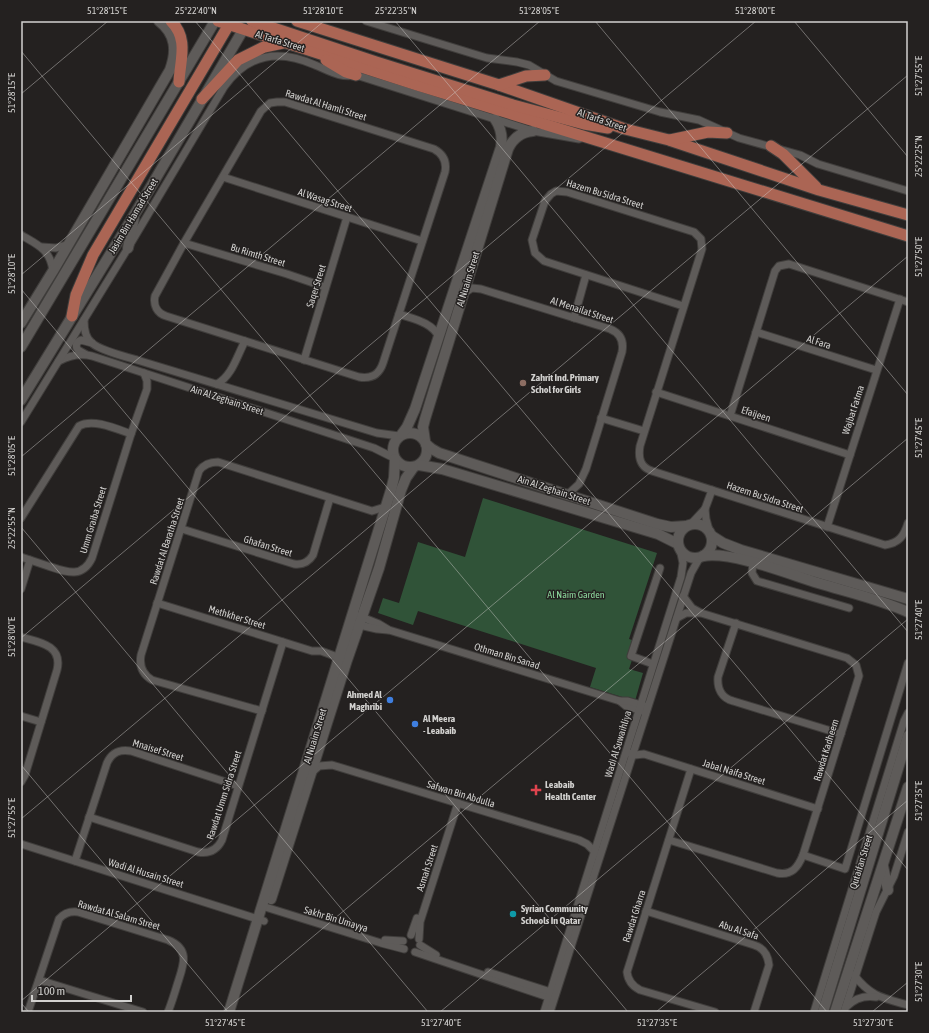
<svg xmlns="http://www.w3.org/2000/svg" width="929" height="1033" font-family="'Asap Condensed',sans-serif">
<rect width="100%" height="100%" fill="#242120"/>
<path fill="#305338" d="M483 498 657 553 629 639 638 642 629 669 643 673 635 701 590 687 596 668 418 611 413 625 378 613 383 598 399 603 418 542 465 557Z"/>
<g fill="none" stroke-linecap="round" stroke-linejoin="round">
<g stroke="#403e3c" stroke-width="9">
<g id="street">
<path d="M366 21 487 58 517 62 529 65 556 81 660 112 699 120 739 138 800 155 818 164 908 191"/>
<path d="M277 102H285L434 149C443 154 447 162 445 172L383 363C379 375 371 379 359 377L166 316C157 313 153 305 155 296L184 243 261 111 270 103Z"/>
<path d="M223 177 422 241"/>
<path d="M21 235C38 245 50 249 53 271"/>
<path d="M184 243 287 274 325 287"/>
<path d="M42 247 56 248 69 244"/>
<path d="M464 293 472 288 481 289 610 329C620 333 624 341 622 352L586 469 579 484 567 495"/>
<path d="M683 306 544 261 535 253 532 240 545 201 551 194 556 191 567 192 694 232 701 239 702 249 640 446C638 458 640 467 652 471L885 545C899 543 904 536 908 523"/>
<path d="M399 314C413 319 432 322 439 337"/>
<path d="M574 318 586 275"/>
<path d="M84 320C84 328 85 338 92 343 99 350 126 357 137 360L377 433 399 436"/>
<path d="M756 332 876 370"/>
<path d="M85 354 78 350C75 346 76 342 81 340L92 343"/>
<path d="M304 360 347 217"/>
<path d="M59 361C70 355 80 353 92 356L374 448 394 458"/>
<path d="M217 384C232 376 237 356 245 341"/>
<path d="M656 392 850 455"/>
<path d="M730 416 775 271 779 266 789 264 908 302"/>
<path d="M601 418 644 431"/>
<path d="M21 422 128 248 224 87C248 53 279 49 315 65 330 71 339 78 356 75L533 131 579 139"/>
<path d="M131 434 147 389V381L144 373"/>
<path d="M705 509 706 519 709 530"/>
<path d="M21 518 79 426C93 418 117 429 131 434L92 558C82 579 66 572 48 566 39 563 30 560 21 557"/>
<path d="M692 523 705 509 712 490"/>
<path d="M827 527 900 299"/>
<path d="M182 529 294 564C302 565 308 563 313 555L330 498"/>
<path d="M753 562 752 573 757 581 849 608"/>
<path d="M21 589 30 560"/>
<path d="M157 603 312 651H321L343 659"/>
<path d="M359 616 379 624 389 630 620 701 626 706 642 711"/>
<path d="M677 618 686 613H699"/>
<path d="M736 623 718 677C717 689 722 698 733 701L841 734"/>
<path d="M355 624 377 629 388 630"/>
<path d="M21 637C39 642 63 645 57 670L25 775 21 782"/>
<path d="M653 664 631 656 660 568"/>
<path d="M620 701H628L645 706"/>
<path d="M262 711 152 680C142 674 139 666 141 655L199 471C204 464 210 462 218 462L372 511 385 507"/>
<path d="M21 716 41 722"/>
<path d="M629 753 635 755 644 754 818 809"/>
<path d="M691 769 627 972C628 981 632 986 640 990L715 1012"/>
<path d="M312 772 319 766 332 765 579 840 587 844 596 853"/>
<path d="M89 817 198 852C209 854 217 850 222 840L283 642"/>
<path d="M669 840 777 873C792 876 798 867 803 855L859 676 856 665 847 658 701 613 692 608 683 596"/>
<path d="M21 844 264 921"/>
<path d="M803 855 845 869 908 663"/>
<path d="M75 861 107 763C112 752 120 749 131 751L238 786"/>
<path d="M262 906 381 943 404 949"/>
<path d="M646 911 754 945C764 948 768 955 769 965L754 1012"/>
<path d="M411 935 417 918"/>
<path d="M419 939 420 922 458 803"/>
<path d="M385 940 403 941"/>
<path d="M420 945 436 955"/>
<path d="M415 952 551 998"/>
<path d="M488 972 554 993"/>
<path d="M854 975C871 997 883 998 908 1005"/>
<path d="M39 980 143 1012"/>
<path d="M846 1007C855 998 864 995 876 997"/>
<path d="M28 1012 59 919C64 913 70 911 78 912L168 940C190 949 184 964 178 982 175 992 172 1002 168 1012"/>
<path d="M544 1012 681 577 683 563 680 549"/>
<path d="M550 1012 691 573 700 557"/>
<path d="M814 1012 904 721 908 713"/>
<path d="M844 1012 876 912 894 876 908 832"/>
</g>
</g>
<g stroke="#403e3c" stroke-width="12">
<g id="secondary">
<path d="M128 248 134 218"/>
<path d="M21 323 53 271 170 70C177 51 176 34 159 21"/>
<path d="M21 347 215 21"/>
<path d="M21 400 136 212 243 30"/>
<circle cx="410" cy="450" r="17"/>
<path d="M402 434 407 427 415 409 501 147C503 136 501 128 495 119"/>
<path d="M425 441 423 427 425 419 508 149C513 138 521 132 533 131"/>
<path d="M426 444 432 449 439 453 657 524 671 527 686 526"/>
<path d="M419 465 442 469 658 534 678 544"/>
<circle cx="695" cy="541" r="17"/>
<path d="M712 536 723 543 741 550 908 599"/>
<path d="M703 556C732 551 789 574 818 583 848 592 879 599 908 612"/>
<path d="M883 866 888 890"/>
<path d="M271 899 347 660 379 568 401 490 406 478 413 468"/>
<path d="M229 1012 391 490 394 478 395 459"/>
<path d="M823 1012 908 736"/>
<path d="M835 1012 908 787"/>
</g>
</g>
<g stroke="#403e3c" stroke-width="13">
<g id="primary">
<path d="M171 21C189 39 180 60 179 82"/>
<path d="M218 21 417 85 908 236"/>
<path d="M252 21 376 62 513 105 584 124 608 128"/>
<path d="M297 21 499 85 625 129 669 140 819 190 908 215"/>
<path d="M326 60 346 72 356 75"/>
<path d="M499 85 526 76 545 75"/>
<path d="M202 99 238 60 264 47 283 43"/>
<path d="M670 140 708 132 727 133"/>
<path d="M771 146 783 154 816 187"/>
<path d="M72 316 76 295 93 255 231 21"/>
</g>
</g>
<use href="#street" stroke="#5e5b59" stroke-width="7"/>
<use href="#secondary" stroke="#5e5b59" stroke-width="10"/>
<use href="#primary" stroke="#ab6554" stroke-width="11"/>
</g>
<path fill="none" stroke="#d2d1cf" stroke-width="1" stroke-opacity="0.45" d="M195 21 908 870M395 21 908 632M595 21 908 395M794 21 908 157M21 51 827 1012M21 94 108 21M21 275 324 21M21 289 628 1012M21 457 540 21M21 527 428 1012M21 638 756 21M21 765 228 1012M21 819 908 75M21 1001 908 256M21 1003 29 1012M223 1012 908 438M440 1012 908 619M656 1012 908 800M872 1012 908 982"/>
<circle fill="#8d6e63" stroke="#242120" stroke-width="1.5" cx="523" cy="383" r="4"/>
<g fill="#3f7fe0" stroke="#242120" stroke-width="1.5">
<circle cx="390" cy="700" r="4"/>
<circle cx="415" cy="724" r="4"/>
</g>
<path fill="#e0444e" stroke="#242120" stroke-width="1.5" d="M534 784h4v4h4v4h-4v4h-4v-4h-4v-4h4z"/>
<circle fill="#0f9aa8" stroke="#242120" stroke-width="1.5" cx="513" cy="914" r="4"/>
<g text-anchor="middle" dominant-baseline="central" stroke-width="3" stroke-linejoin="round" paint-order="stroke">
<g font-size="10" fill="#d2d1cf" stroke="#242120">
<text transform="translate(280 41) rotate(17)">Al Tarfa Street</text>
<text transform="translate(326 105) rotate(17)">Rawdat Al Hamli Street</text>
<text transform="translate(602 120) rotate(19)">Al Tarfa Street</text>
<text transform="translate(605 194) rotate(17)">Hazem Bu Sidra Street</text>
<text transform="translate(325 200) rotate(18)">Al Wasag Street</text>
<text transform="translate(133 216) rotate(-59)">Jasim Bin Hamad Street</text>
<text transform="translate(258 255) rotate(17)">Bu Rimth Street</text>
<text transform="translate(468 279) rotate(-73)">Al Nuaim Street</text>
<text transform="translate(316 286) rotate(-73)">Saqer Street</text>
<text transform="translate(582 310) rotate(18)">Al Menailat Street</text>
<text transform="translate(819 342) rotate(18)">Al Fara</text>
<text transform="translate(227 400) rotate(18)">Ain Al Zeghain Street</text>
<text transform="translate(853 410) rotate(-72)">Wajbat Fatma</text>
<text transform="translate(756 414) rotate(18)">Efaijeen</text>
<text transform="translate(554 490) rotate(18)">Ain Al Zeghain Street</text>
<text transform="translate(765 497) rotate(18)">Hazem Bu Sidra Street</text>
<text transform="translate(93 520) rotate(-73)">Umm Graiba Street</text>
<text transform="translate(167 541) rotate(-72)">Rawdat Al Baratha Street</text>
<text transform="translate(268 546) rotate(17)">Ghafan Street</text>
<text transform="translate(237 617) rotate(17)">Methkher Street</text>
<text transform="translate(507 656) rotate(17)">Othman Bin Sanad</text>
<text transform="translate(315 736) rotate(-73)">Al Nuaim Street</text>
<text transform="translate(618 744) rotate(-73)">Wadi Al Suwaihliya</text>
<text transform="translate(158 750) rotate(17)">Mnaisef Street</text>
<text transform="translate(826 750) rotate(-73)">Rawdat Kadheem</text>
<text transform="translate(734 772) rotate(17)">Jabal Naifa Street</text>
<text transform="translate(461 794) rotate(17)">Safwan Bin Abdulla</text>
<text transform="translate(224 795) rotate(-72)">Rawdat Umm Sidra Street</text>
<text transform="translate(861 862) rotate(-73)">Qutaifan Street</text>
<text transform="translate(427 868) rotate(-72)">Asmah Street</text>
<text transform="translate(146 873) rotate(17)">Wadi Al Husain Street</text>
<text transform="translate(119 915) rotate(16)">Rawdat Al Salam Street</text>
<text transform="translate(634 916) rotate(-72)">Rawdat Gharra</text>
<text transform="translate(336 919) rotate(17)">Sakhr Bin Umayya</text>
<text transform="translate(739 930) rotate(18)">Abu Al Safa</text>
</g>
<g font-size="10" font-weight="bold" fill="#d2d1cf" stroke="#242120" text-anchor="start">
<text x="531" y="377">Zahrit Ind. Primary<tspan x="531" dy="12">Schol for Girls</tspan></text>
<text x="382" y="694" text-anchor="end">Ahmed Al<tspan x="382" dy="12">Maghribi</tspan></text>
<text x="423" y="718">Al Meera<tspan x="423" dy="12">- Leabaib</tspan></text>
<text x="545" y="784">Leabaib<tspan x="545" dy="12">Health Center</tspan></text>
<text x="521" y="908">Syrian Community<tspan x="521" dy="12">Schools In Qatar</tspan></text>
</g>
<g font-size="10" fill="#8cd89d" stroke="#242120">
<text x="576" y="594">Al Naim Garden</text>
</g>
</g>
<rect width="929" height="1033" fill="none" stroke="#242120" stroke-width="44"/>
<path d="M32 995v6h99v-6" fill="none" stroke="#d2d1cf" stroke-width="2"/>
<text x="38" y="995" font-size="12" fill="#d2d1cf" stroke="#242120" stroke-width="3" paint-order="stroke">100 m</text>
<rect x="22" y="22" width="885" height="989" fill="none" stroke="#d2d1cf" stroke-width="1.5"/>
<g font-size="10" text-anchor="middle" fill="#d2d1cf">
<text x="107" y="14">51°28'15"E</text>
<text x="196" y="14">25°22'40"N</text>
<text x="323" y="14">51°28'10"E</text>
<text x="396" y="14">25°22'35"N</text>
<text x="539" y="14">51°28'05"E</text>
<text x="755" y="14">51°28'00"E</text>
<text transform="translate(918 76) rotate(-90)" y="4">51°27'55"E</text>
<text transform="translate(11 93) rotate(-90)" y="4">51°28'15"E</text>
<text transform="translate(918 156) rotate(-90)" y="4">25°22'25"N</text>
<text transform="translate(918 257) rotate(-90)" y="4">51°27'50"E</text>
<text transform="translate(11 274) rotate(-90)" y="4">51°28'10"E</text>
<text transform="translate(918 438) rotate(-90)" y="4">51°27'45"E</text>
<text transform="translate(11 456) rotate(-90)" y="4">51°28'05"E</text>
<text transform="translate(11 528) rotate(-90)" y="4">25°22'55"N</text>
<text transform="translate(918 620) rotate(-90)" y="4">51°27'40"E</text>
<text transform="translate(11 637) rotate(-90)" y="4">51°28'00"E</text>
<text transform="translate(918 801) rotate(-90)" y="4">51°27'35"E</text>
<text transform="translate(11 818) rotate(-90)" y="4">51°27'55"E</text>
<text transform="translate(918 982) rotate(-90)" y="4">51°27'30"E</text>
<text x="225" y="1026">51°27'45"E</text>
<text x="441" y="1026">51°27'40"E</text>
<text x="657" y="1026">51°27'35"E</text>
<text x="873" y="1026">51°27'30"E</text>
</g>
</svg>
